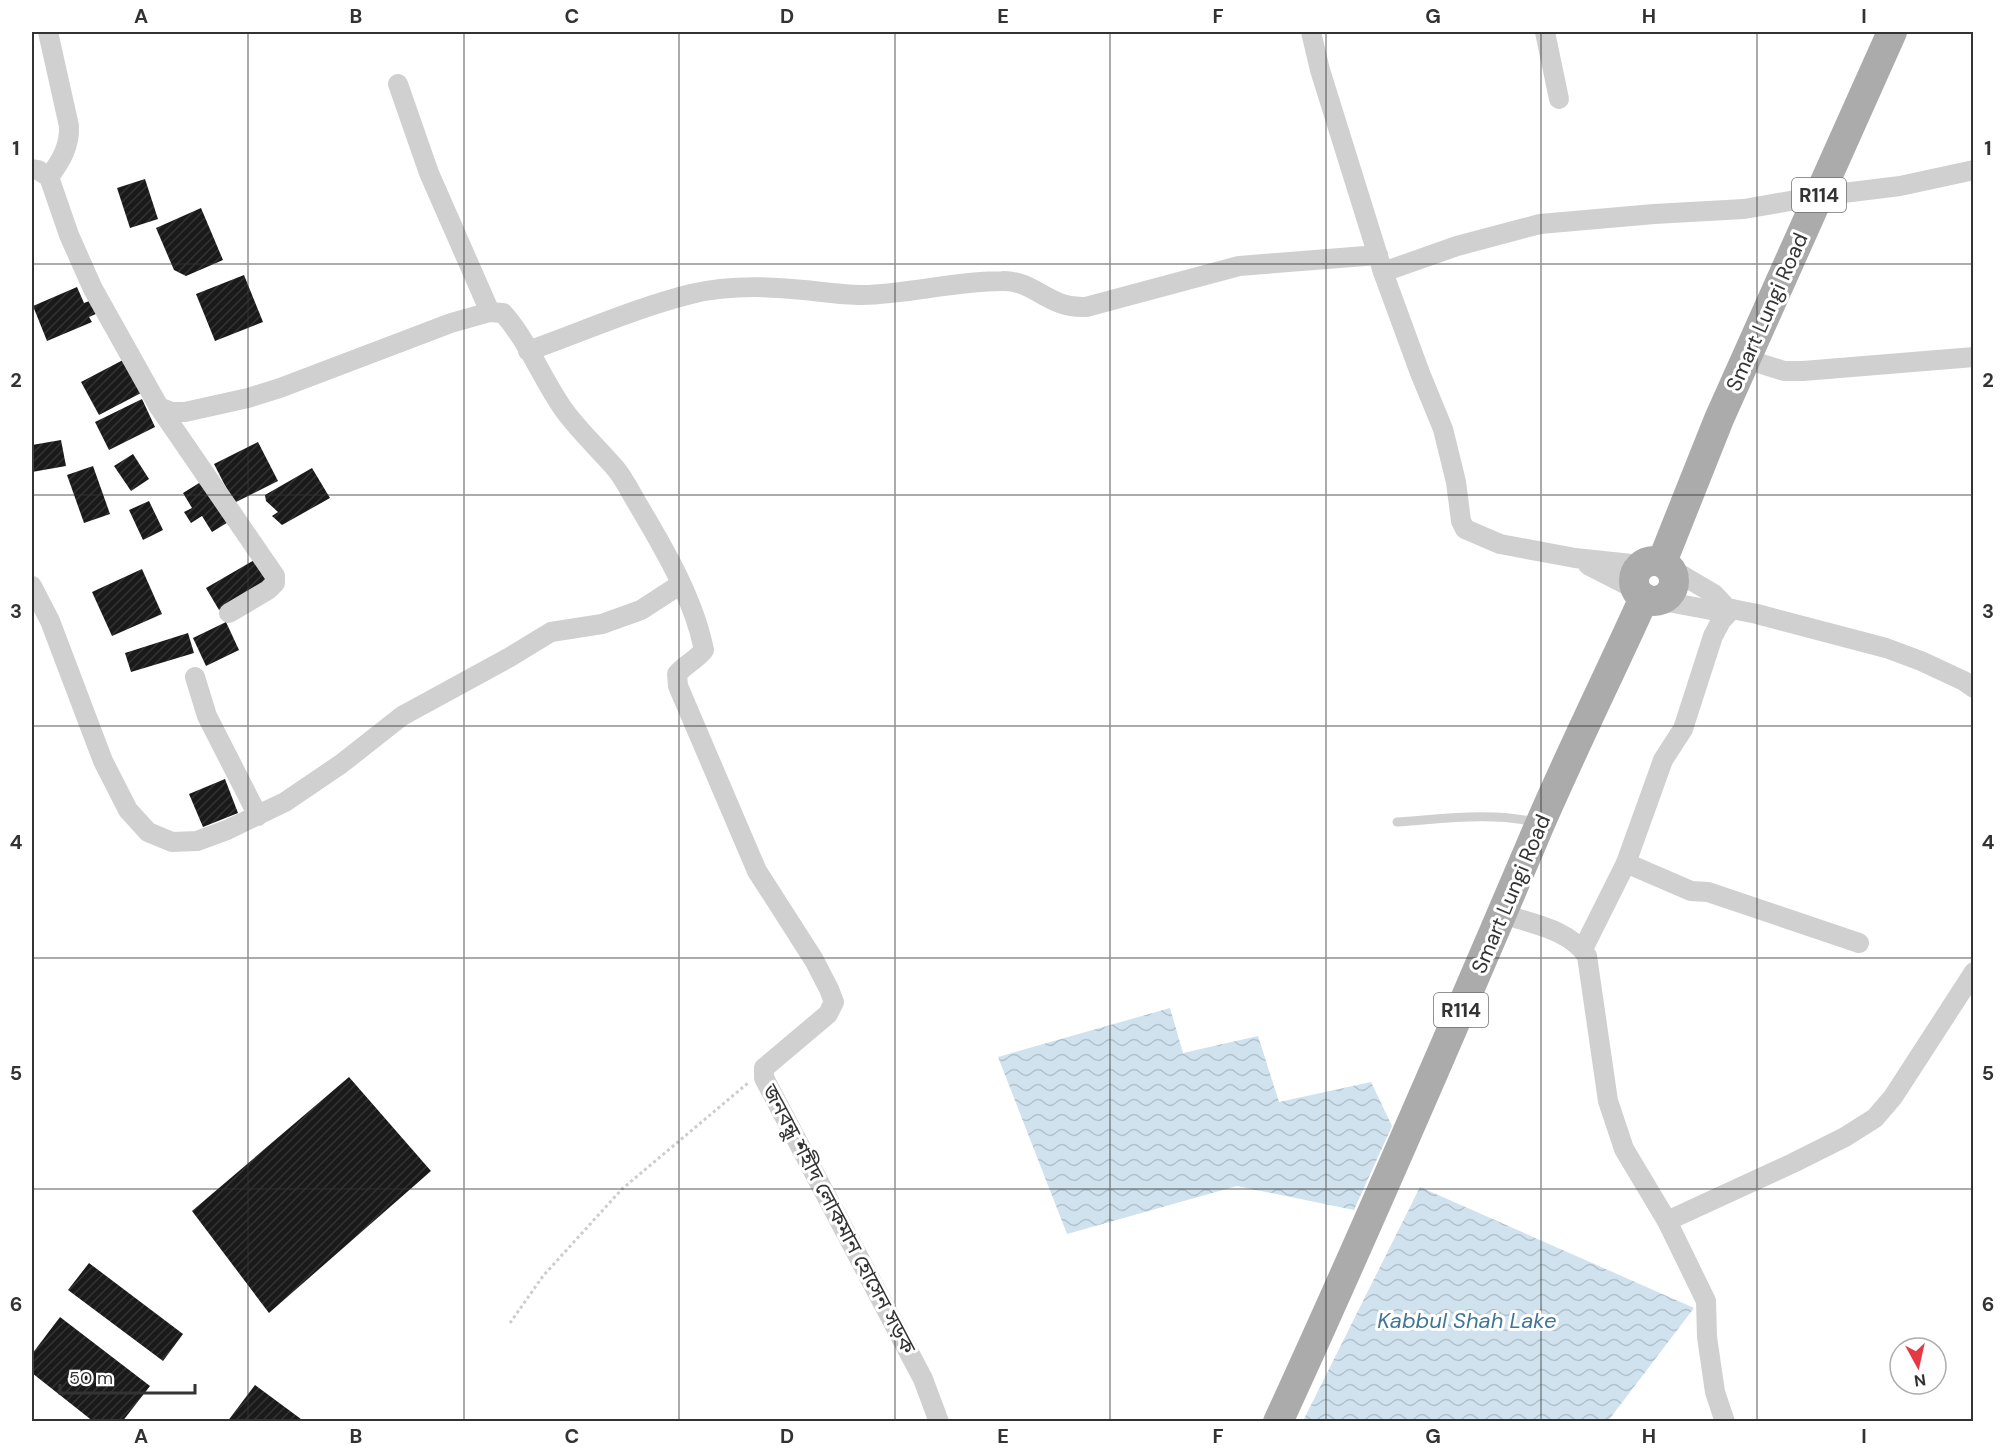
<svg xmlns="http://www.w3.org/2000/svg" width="2005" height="1453" font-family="'DM Sans','Noto Sans Bengali',sans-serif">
<defs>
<pattern id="water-waves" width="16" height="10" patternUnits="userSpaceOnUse" patternTransform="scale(1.5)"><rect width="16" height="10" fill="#cfe2ee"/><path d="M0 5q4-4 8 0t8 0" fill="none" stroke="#b2c2cd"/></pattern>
<pattern id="building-hatch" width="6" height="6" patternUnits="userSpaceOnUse" patternTransform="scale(1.5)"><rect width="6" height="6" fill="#1a1a1a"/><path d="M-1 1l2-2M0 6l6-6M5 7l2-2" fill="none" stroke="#333"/></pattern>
</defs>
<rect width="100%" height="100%" fill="#fff"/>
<g fill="url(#water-waves)">
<path d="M1170 1008 1183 1053 1258 1036 1279 1102 1371 1082 1392 1126 1354 1210 1237 1186 1067 1234 998 1057Z"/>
<path d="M1420 1187 1694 1308 1608 1421H1303Z"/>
</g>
<g fill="url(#building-hatch)">
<path d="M145 179 158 219 130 228 117 188Z"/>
<path d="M201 208 223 260 186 276 174 270 156 228Z"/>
<path d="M244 275 263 322 215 341 196 294Z"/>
<path d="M77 287 84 303 92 300 98 313 89 317 92 322 47 341 33 306Z"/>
<path d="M123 360 141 393 99 415 81 382Z"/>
<path d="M142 399 155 427 109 450 95 422Z"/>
<path d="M61 440 66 466 32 472V445Z"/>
<path d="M258 442 278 481 234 503 214 464Z"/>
<path d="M133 454 149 479 131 491 114 466Z"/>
<path d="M93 466 110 514 84 523 67 475Z"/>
<path d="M312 468 330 498 282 525 272 516 278 512 266 501 265 495Z"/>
<path d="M204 480 230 521 212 532 202 516 191 523 184 512 192 508 183 493Z"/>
<path d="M149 501 163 530 143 540 129 510Z"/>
<path d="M256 559 269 581 219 610 206 588Z"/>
<path d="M142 569 162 614 112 636 92 592Z"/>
<path d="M226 622 239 650 206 666 193 638Z"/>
<path d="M188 633 194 653 131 672 125 653Z"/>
<path d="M225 779 238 813 203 827 189 794Z"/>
<path d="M349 1077 431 1171 269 1313 192 1211Z"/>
<path d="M89 1263 183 1334 163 1361 68 1290Z"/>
<path d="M60 1317 150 1386 122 1422H94L32 1373V1354Z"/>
<path d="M255 1385 305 1422H227Z"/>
</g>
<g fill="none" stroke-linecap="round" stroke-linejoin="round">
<path stroke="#cdcdcd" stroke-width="3" stroke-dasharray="3 3" stroke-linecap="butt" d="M510 1323 543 1276 622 1189 748 1083"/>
<path stroke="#d0d0d0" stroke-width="9" d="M1397 822C1443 819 1490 812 1535 822"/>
<g stroke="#d0d0d0" stroke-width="20">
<path d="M48 32 69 126C70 146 61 161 49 177"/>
<path d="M1311 32 1320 70 1383 272 1420 373 1443 429 1456 482 1461 521 1465 529 1500 544 1575 558 1641 565"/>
<path d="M1545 32 1559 99"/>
<path d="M398 84 429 173 490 312"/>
<path d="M32 169 38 170 49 177 69 235 93 289 159 407 172 412H185L248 398 280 388 451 323 490 312 503 313C528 341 542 379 564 410 579 431 599 449 616 469 625 480 632 495 640 508 666 552 694 600 704 650 696 660 686 664 677 674L678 686 757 871 814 960 829 989 834 1002 828 1014 764 1068V1078L923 1379 939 1422"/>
<path d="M1383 272 1457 246 1540 224 1654 214 1744 209 1819 196 1900 186 1974 170"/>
<path d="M528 351C582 332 635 308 691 294 727 285 767 286 804 290 823 292 843 295 862 295 909 294 955 281 1002 281 1035 280 1048 309 1086 307L1239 266 1378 255"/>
<path d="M1746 359 1784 371H1803L1974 357"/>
<path d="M159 407 275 576V583L268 590 229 613"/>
<path d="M1588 565 1635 589"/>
<path d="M1670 568 1714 594 1727 608"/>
<path d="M32 586 50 621 103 761 128 810 148 832 172 842 197 841 227 830 285 802 341 764 402 716 510 657 551 632 602 624 641 610 681 584"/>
<path d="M1657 600 1711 610 1727 608 1757 614 1886 648 1921 661 1964 681 1974 688"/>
<path d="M195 677 207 716 258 816"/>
<path d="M1626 863 1691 891 1708 892 1859 943"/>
<path d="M1503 914C1532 924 1569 929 1587 956L1608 1101 1624 1149 1667 1221 1706 1301 1707 1337 1715 1392 1725 1422"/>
<path d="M1583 949 1626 863 1663 760 1683 729 1713 636 1721 621 1732 609"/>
<path d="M1667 1221 1793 1163 1845 1137 1875 1118 1893 1097 1974 972"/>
</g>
<g stroke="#ababab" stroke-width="30">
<circle cx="1654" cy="581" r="20"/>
<path d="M1662 562 1719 419 1892 32"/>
<path d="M1278 1422C1369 1224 1455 1024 1540 824 1573 748 1610 673 1644 598"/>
</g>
</g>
<path fill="none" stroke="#333" stroke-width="1.5" stroke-opacity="0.55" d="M248 32V1422M464 32V1422M679 32V1422M895 32V1422M1110 32V1422M1326 32V1422M1541 32V1422M1757 32V1422M32 264H1974M32 495H1974M32 726H1974M32 958H1974M32 1189H1974"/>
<g text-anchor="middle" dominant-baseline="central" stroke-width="6" stroke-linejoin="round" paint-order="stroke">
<g fill="#fff" stroke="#707070" stroke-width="1.5">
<rect x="1792" y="178" width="54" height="34" rx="4.5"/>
<rect x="1434" y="993" width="54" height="34" rx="4.5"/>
</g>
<g font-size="20" font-weight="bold" fill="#333">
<text x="1819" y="195">R114</text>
<text x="1461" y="1010">R114</text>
</g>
<g font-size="21" fill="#333" stroke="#fff">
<text transform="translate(1767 312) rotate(-66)">Smart Lungi Road</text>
<text transform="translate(1511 894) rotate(-67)">Smart Lungi Road</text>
<text transform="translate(839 1219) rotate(62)">জনবন্ধু শহীদ লোকমান হোসেন সড়ক</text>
</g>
<g font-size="22" font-style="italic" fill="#3f7597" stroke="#fff">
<text x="1467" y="1320">Kabbul Shah Lake</text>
</g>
</g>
<rect width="2005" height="1453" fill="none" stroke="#ffffff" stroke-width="66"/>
<g transform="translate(1918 1366) rotate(172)"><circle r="28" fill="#ffffff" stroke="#adadad" stroke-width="1.5"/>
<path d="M0-4.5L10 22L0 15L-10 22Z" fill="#e63946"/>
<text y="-9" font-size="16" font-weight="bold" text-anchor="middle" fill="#333333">N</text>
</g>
<path d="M60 1384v9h135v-9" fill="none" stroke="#333333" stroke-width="3"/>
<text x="69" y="1384" font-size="18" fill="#333333" stroke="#ffffff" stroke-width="4.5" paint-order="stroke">50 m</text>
<rect x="33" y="33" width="1939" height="1387" fill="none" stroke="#333" stroke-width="2"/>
<g font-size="20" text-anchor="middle" font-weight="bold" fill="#333">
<text x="141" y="23">A</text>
<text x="356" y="23">B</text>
<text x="572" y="23">C</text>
<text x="787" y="23">D</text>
<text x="1003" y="23">E</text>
<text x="1218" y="23">F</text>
<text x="1433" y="23">G</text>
<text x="1649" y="23">H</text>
<text x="1864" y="23">I</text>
<text x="16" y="155">1</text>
<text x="1988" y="155">1</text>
<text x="16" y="387">2</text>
<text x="1988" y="387">2</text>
<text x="16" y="618">3</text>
<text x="1988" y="618">3</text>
<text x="16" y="849">4</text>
<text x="1988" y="849">4</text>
<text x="16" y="1080">5</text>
<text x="1988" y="1080">5</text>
<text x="16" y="1311">6</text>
<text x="1988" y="1311">6</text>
<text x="141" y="1443">A</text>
<text x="356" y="1443">B</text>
<text x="572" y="1443">C</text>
<text x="787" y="1443">D</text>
<text x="1003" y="1443">E</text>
<text x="1218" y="1443">F</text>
<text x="1433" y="1443">G</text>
<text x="1649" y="1443">H</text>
<text x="1864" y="1443">I</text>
</g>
</svg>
